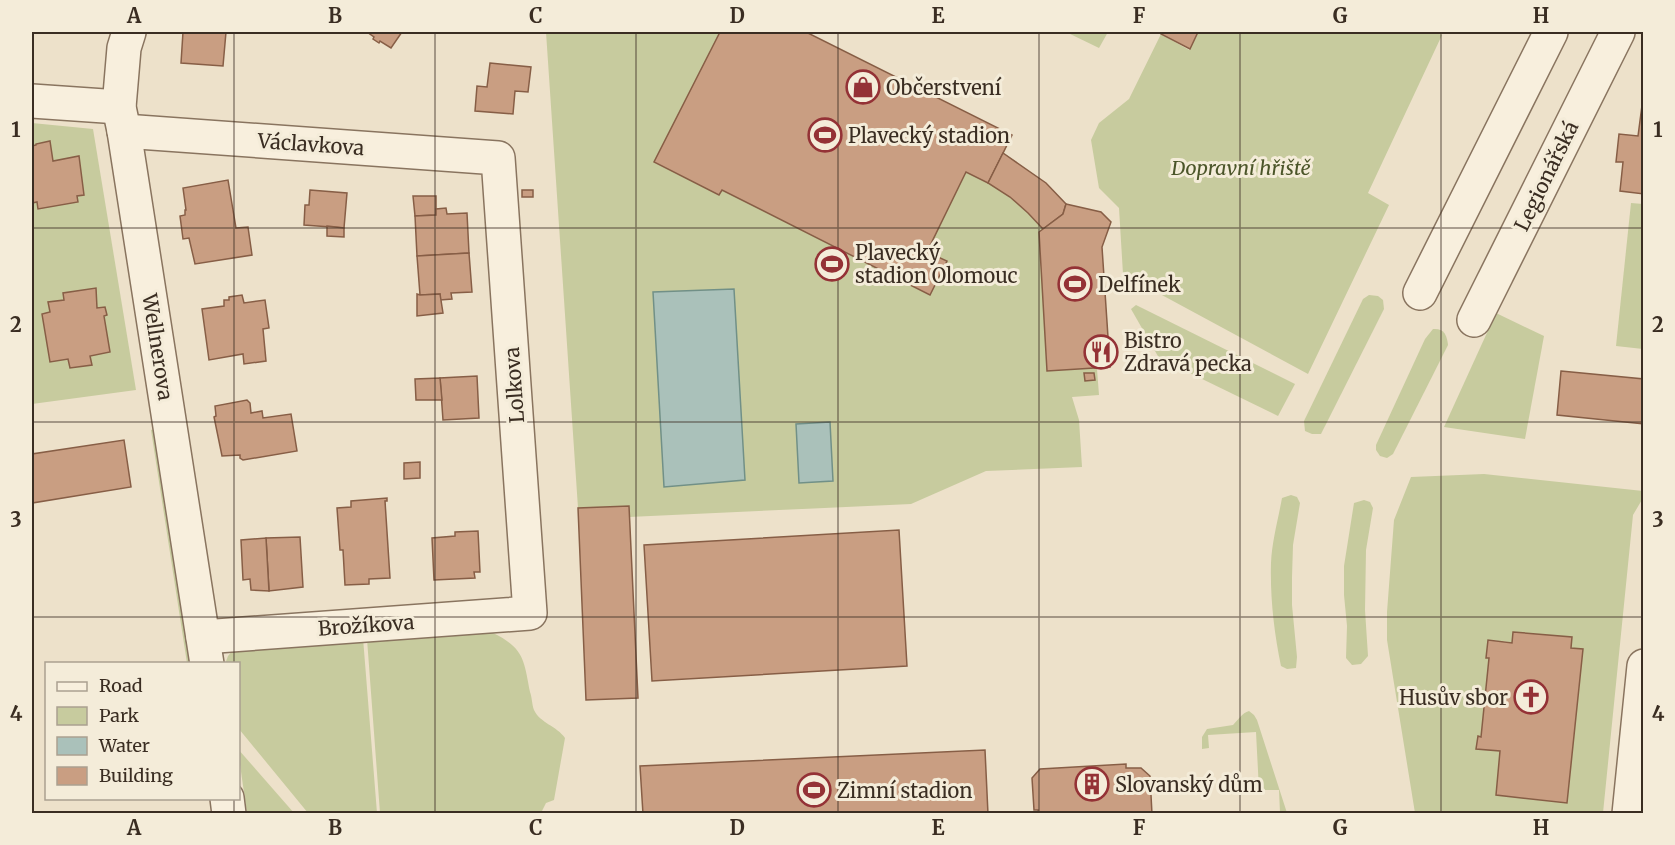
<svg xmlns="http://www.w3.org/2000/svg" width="1675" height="845" font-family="Merriweather,serif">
<rect width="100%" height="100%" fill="#ede1ca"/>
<g fill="#c7cb9e" fill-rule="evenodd">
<path d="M546 32H806L1012 135 1004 153 1046 183 1066 204 1101 212 1111 222 1102 247 1110 367 1097 369 1099 395 1072 397 1079 420 1082 467 986 471 911 504 629 517 628 506 578 508Z"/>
<path d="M1066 32H1108L1099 48Z"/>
<path d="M1198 32H1434L1442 35 1368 193 1389 205 1308 374 1123 274 1119 208 1099 188 1091 140 1099 123 1129 99 1161 34 1189 50Z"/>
<path d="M32 123 93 129 136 390 32 404Z"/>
<path d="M1631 203 1643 204V349L1616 346Z"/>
<path d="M1369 295 1378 296 1383 300 1384 309 1321 434H1312L1305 431 1304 421 1363 299Z"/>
<path d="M1136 305 1295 384 1278 416 1159 358 1131 309Z"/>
<path d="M1496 313 1544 336 1525 439 1444 427Z"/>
<path d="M1433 329C1444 328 1447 335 1448 345L1393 454 1387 458 1380 456 1376 450V445L1425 339Z"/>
<path d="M158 428 194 663H187L151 430Z"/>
<path d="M1484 474 1643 491V498L1633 515 1603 813H1415L1387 640V612L1394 520 1411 477ZM1488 640 1583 649 1567 802 1496 795 1500 751 1477 749 1478 737H1481L1489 658H1486Z"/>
<path d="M1291 495 1297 497 1300 503 1293 545 1292 577V605L1297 657 1296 668 1287 669 1281 666C1274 632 1270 597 1271 563 1272 541 1278 520 1282 498Z"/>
<path d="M1364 500 1370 502 1373 508 1366 550 1365 610 1368 656 1361 664 1352 665 1346 658 1347 626 1344 595V566L1354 503Z"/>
<path d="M493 633C524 648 524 660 530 692 532 697 532 705 534 710 540 723 557 726 565 738L554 800 546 803 542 811 537 813H380L367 639 413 635Z"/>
<path d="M363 638 377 813H308L239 729 238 664H225L228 656 234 649Z"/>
<path d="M1249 711 1254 715 1257 720 1287 813H1280L1279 790H1259L1256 732 1208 735 1209 748 1202 749V737L1207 729 1233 725C1238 720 1242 713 1249 711Z"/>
<path d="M238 749 294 813H247L239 758Z"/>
</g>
<g fill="#aac1ba" stroke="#719087" stroke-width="1.5">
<path d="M734 289 745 480 664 487 653 292Z"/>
<path d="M830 422 833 481 799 483 796 424Z"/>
</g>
<g fill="#c99e82" stroke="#875e46" stroke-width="1.5">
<path d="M183 32H226L223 66 181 63Z"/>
<path d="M367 32H402L391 48 380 41 379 43 373 39 374 37Z"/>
<path d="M720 32H806L1012 135 988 183 966 172 927 252 947 261 930 295 722 190 719 195 654 162Z"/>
<path d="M1162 32H1198L1190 49 1161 34Z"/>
<path d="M490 63 531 67 528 92 515 91 513 114 475 111 477 86 487 87Z"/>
<path d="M1644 90V194L1620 191 1623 162H1616L1619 134 1638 136Z"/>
<path d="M50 141 53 161 79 156 84 195 77 196 78 202 38 209 37 202 32 203V146L36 145V144Z"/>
<path d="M1003 153 1046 183 1066 204 1063 214 1043 229 1028 213 1010 197 988 183Z"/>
<path d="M228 180 236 228 248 227 252 255 195 264 189 238 183 239 180 216 185 215V210H186L183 188Z"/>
<path d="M310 190 347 193 344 228 304 225 305 205H309Z"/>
<rect x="522" y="190" width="11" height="7"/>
<path d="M413 196H436V215L415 216Z"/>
<path d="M1066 204 1101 212 1111 222 1102 247 1110 367 1047 371 1039 232 1063 214Z"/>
<path d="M446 208 447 214 467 213 469 253 417 256 415 216 436 215V209Z"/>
<path d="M327 226 344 228V237L327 236Z"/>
<path d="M469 253 472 292 451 293 452 299 440 300V294L420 295 417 256Z"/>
<path d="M96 288 97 308 105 307 107 315 104 316 110 352 90 356 92 365 70 368 68 359 50 362 42 314 50 312 48 302 64 300 63 293Z"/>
<path d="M417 294 420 295 440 294 443 313 417 316Z"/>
<path d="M242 295 244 303 265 300 269 328 263 329 266 361 244 364 243 354 209 360 202 309 224 306V300H229V297Z"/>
<path d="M1561 371 1644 379V424L1557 415Z"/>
<path d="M1084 373H1094L1095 380 1085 381Z"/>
<path d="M477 376 479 418 443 420 440 378Z"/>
<path d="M440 378 442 400H416L415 379Z"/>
<path d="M247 400 250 403 251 413 262 411 263 418 291 414 297 451 243 460 240 458V455L222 456 214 417 216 416 215 406Z"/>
<path d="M124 440 131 487 32 503V454Z"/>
<path d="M420 462V478L404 479V463Z"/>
<path d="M387 498V501H385L390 578 369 579V584L345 585 343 550H340L337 508 351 507V501Z"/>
<path d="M629 506 638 698 586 700 578 508Z"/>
<path d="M899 530 907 666 652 681 644 545Z"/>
<path d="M478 531 480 572H474L475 578 434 580 432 538 455 536V532Z"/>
<path d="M300 537 303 587 269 591 266 538Z"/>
<path d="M266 538 269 591 251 590 250 579 243 580 241 540Z"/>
<path d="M1513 632 1572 637 1571 648 1583 649 1567 803 1496 795 1500 751 1476 749 1478 736 1481 737 1489 658H1486L1488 640 1512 643Z"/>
<path d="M985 750 988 814H643L640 766Z"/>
<path d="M1126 764V768H1141L1150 776 1152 814H1038V810H1034L1032 778 1040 769Z"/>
</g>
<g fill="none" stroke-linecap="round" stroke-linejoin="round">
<g stroke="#89745f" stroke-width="36">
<g id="minor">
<path d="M129 32 124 48 119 107 124 131 207 664"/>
<path d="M32 101 119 107"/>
<path d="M124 131 498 158 530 613 203 637"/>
<path d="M1420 293 1551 32"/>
<path d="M1474 320 1618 32"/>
<path d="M227 798 229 814"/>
<path d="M1629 814 1644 666"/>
</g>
</g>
<use href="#minor" stroke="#f8efdd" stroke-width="33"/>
</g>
<path fill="none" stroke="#3a2d22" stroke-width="1.5" stroke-opacity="0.55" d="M234 32V664M435 32V814M636 32V814M838 32V814M1039 32V814M1240 32V814M1441 32V814M32 228H1644M32 422H1644M32 617H1644M234 798V814"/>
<defs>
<g id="shop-ring" transform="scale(1.725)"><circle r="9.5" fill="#f4ecd9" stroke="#943236" stroke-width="1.5"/><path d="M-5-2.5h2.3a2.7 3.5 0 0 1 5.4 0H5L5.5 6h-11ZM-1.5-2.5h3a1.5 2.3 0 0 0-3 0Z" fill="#943236"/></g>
<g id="stadium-ring" transform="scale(1.725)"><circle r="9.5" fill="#f4ecd9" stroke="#943236" stroke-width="1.5"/><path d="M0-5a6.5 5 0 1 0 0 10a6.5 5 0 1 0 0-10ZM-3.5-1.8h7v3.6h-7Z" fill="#943236"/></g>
<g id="restaurant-ring" transform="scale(1.725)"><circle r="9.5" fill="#f4ecd9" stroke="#943236" stroke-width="1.5"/><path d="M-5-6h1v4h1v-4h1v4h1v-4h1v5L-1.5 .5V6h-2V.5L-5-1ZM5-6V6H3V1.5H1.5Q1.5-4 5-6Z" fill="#943236"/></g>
<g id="church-ring" transform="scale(1.725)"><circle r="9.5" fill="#f4ecd9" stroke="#943236" stroke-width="1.5"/><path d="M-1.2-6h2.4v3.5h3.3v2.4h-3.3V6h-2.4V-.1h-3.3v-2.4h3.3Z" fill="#943236"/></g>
<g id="building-ring" transform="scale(1.725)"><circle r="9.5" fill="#f4ecd9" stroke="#943236" stroke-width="1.5"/><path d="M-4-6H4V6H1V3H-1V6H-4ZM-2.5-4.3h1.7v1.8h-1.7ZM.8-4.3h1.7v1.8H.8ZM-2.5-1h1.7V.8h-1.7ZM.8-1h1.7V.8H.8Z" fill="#943236"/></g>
</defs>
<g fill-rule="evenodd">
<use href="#shop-ring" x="863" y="87"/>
<use href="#stadium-ring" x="825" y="135"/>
<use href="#stadium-ring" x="832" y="264"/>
<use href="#stadium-ring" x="1075" y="284"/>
<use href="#restaurant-ring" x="1101" y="352"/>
<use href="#church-ring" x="1531" y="697"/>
<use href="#building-ring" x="1092" y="784"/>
<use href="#stadium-ring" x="814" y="790"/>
</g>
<g text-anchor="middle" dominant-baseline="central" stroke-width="6" stroke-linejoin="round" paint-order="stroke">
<g font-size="20" fill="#3a2d22" stroke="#f4ecd9" text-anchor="start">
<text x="886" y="87">Občerstvení</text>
<text x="848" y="135">Plavecký stadion</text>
<text x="855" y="252">Plavecký<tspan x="855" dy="23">stadion Olomouc</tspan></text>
<text x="1098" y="284">Delfínek</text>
<text x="1124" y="340">Bistro<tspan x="1124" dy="23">Zdravá pecka</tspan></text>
<text x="1508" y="697" text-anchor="end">Husův sbor</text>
<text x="1115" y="784">Slovanský dům</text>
<text x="837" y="790">Zimní stadion</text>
</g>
<g font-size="20" fill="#3a2d22" stroke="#f4ecd9">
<text transform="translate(311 144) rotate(4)">Václavkova</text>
<text transform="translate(1546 176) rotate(-64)">Legionářská</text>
<text transform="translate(158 347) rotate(81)">Wellnerova</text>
<text transform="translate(514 385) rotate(-94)">Lolkova</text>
<text transform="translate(366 625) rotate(-4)">Brožíkova</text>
</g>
<g font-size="20" font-style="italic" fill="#4b5529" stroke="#f4ecd9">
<text x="1241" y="167">Dopravní hřiště</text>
</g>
</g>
<rect width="1675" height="845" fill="none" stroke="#f4ecd9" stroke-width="66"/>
<rect x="45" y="662" width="195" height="138" fill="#f4ecd9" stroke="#aaa090" stroke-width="1.5"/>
<rect x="57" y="682" width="30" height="9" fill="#f8efdd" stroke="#aaa090" stroke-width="1.5"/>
<text x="99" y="692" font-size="18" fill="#3a2d22">Road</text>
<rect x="57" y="707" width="30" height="18" fill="#c7cb9e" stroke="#aaa090" stroke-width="1.5"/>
<text x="99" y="722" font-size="18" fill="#3a2d22">Park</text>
<rect x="57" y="737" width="30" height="18" fill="#aac1ba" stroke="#aaa090" stroke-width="1.5"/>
<text x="99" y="752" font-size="18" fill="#3a2d22">Water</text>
<rect x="57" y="767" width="30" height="18" fill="#c99e82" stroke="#aaa090" stroke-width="1.5"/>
<text x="99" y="782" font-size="18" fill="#3a2d22">Building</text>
<rect x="33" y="33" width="1609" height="779" fill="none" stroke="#3a2d22" stroke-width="2"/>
<g font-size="20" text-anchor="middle" font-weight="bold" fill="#3a2d22">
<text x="134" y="23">A</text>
<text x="335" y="23">B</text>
<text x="536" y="23">C</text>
<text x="737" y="23">D</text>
<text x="938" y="23">E</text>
<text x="1139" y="23">F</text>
<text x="1340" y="23">G</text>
<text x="1541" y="23">H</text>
<text x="16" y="137">1</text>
<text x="1658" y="137">1</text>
<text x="16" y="332">2</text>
<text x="1658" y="332">2</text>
<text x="16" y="527">3</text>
<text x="1658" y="527">3</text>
<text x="16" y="721">4</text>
<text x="1658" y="721">4</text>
<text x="134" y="835">A</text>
<text x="335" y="835">B</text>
<text x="536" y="835">C</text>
<text x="737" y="835">D</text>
<text x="938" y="835">E</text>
<text x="1139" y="835">F</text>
<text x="1340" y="835">G</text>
<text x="1541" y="835">H</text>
</g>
</svg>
